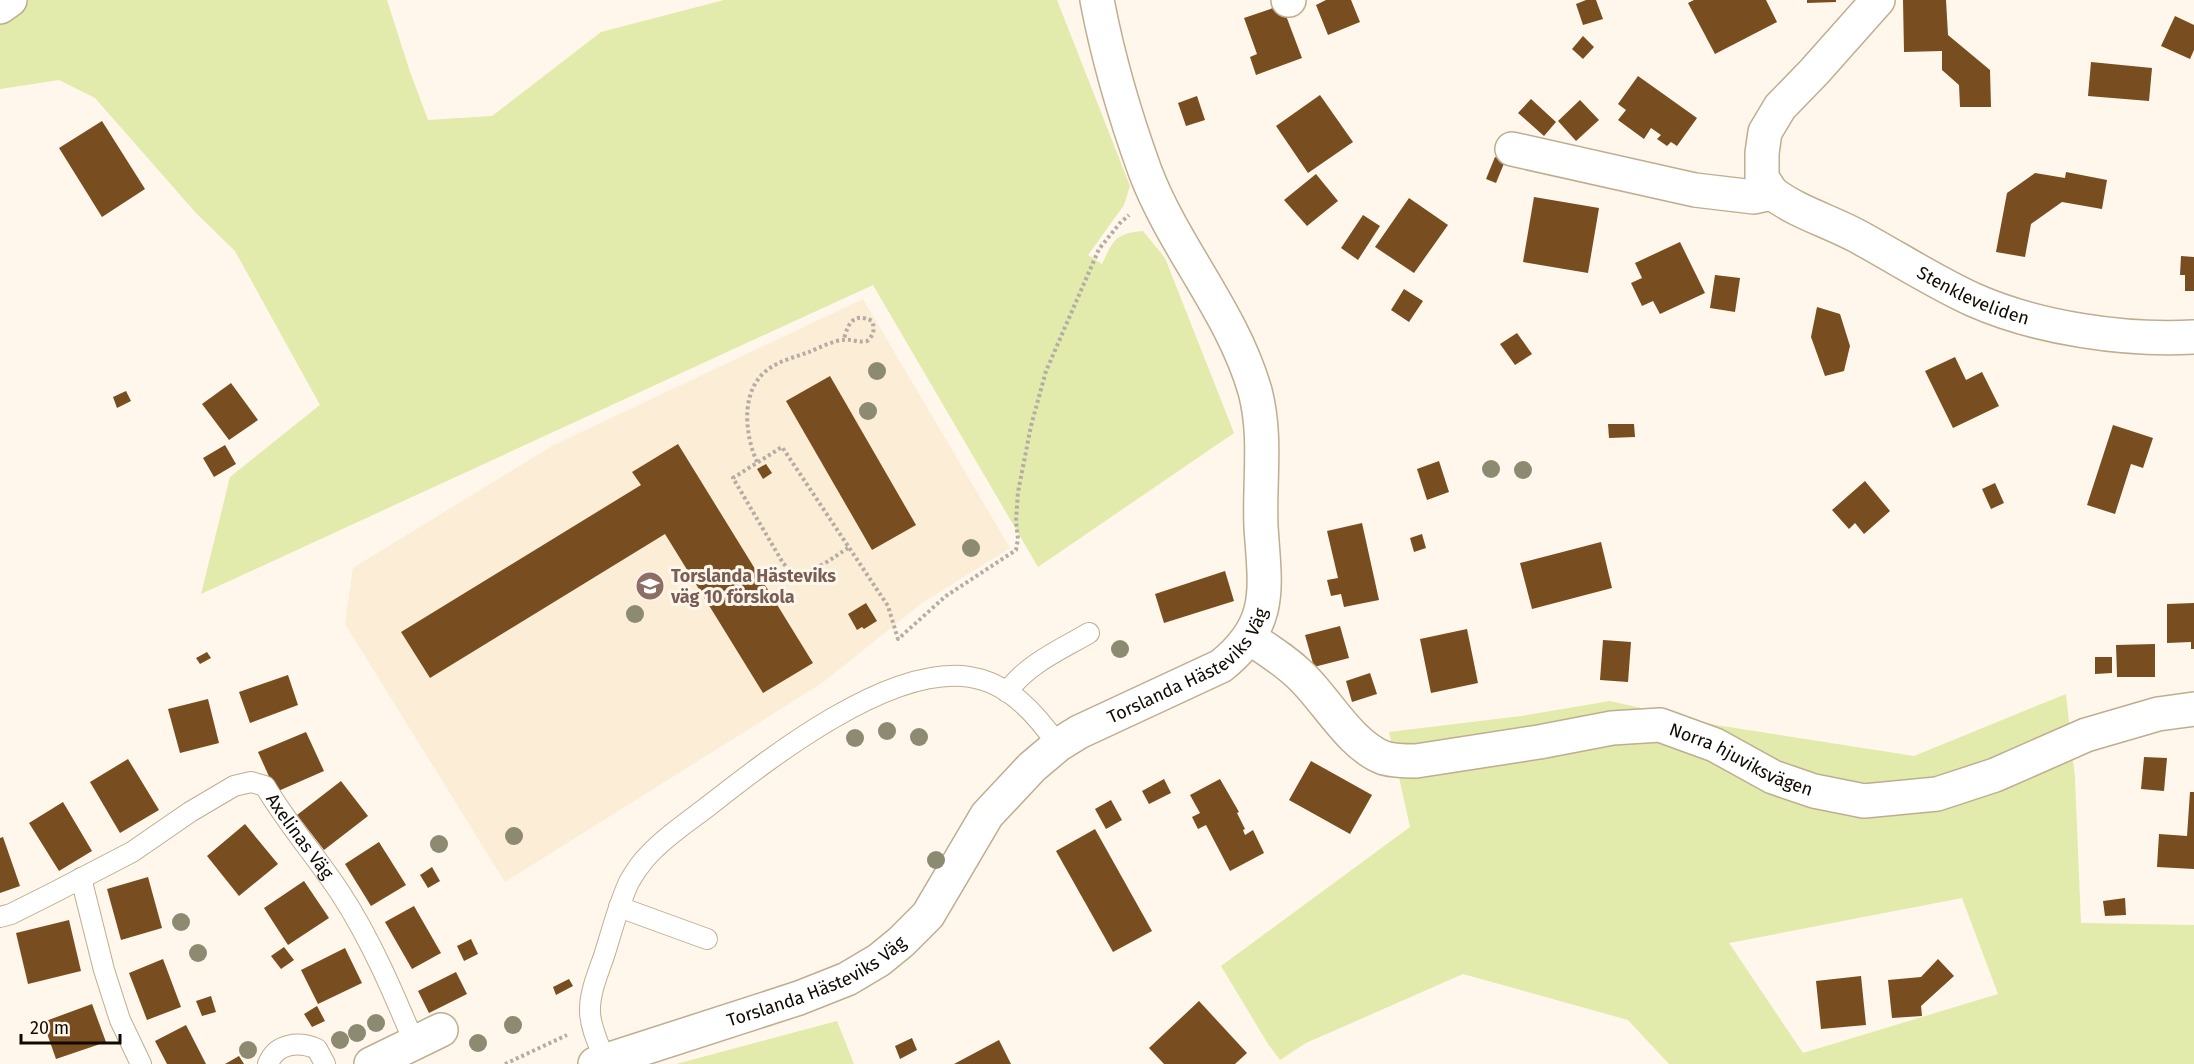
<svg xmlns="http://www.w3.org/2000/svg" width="2194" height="1064" font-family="'Fira Sans',sans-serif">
<rect width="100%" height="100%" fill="#fff7eb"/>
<path fill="#fbedd6" d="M863 299 1010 548 922 603 822 683 505 882 345 624 353 568 552 446Z"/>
<g fill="#e2eaac" fill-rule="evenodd">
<path d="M0 0H387L409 69 428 120 492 116 601 32 724 0H1057L1130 186 1124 205 1088 255 1102 264C1113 241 1115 233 1143 231L1165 258 1234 433 1038 567 873 285 201 594 230 477 320 405 235 251 196 213 95 98 59 80 0 89Z"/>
<path d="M2066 694 2075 778 2081 923 2194 925V1064H1669L1628 1020 1463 974 1306 1043 1280 1060 1268 1044 1221 966 1410 827 1389 732 1521 716 1610 701 1716 725 1914 756ZM1962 898 1998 994 1803 1053 1729 943Z"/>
<path d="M837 1021 854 1064H676Z"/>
</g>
<g fill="#784d1f">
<path d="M1326 0H1351L1360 22 1328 35 1316 5Z"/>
<path d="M1586 0H1596L1603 19 1583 25 1576 4Z"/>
<path d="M1694 0H1766L1777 22 1715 54 1688 3Z"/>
<path d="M1807 0H1836V2L1807 3Z"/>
<path d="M1903 0H1946L1948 35 1990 70 1991 107H1960L1959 85 1942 70V51L1904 52Z"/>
<path d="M1282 5 1302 58 1256 75 1250 57 1257 54 1244 18Z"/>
<path d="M2175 16 2194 25V50L2190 59 2161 46Z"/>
<path d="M1583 36 1594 47 1583 59 1572 49Z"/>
<path d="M2091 62 2152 68 2149 101 2088 96Z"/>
<path d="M1638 76 1697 118 1677 146 1671 142 1667 146 1657 139 1661 135 1651 128 1644 139 1618 120 1626 110 1618 104Z"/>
<path d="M1320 95 1353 142 1308 173 1276 126Z"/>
<path d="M1197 96 1205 120 1186 126 1178 103Z"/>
<path d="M1531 99 1556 122 1544 136 1518 113Z"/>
<path d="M1580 100 1599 120 1576 141 1558 121Z"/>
<path d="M102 121 145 189 102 217 59 148Z"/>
<path d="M1495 157 1505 161 1496 183 1486 179Z"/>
<path d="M2066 172 2107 180 2102 209 2062 202 2031 224 2025 257 1996 252 2007 193 2035 173 2065 178Z"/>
<path d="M1316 174 1338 201 1307 226 1284 200Z"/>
<path d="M1534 197 1599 208 1588 273 1523 262Z"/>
<path d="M1409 198 1448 225 1414 273 1375 247Z"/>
<path d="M1363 215 1380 226 1358 260 1341 248Z"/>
<path d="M1680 242 1705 293 1660 314 1653 301 1642 306 1631 283 1642 278 1635 263Z"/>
<path d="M2181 256 2194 257V291H2185V275H2180Z"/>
<path d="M1715 275 1740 278 1735 312 1710 308Z"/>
<path d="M1404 289 1423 301 1409 322 1391 310Z"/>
<path d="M1817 307 1840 314 1850 346 1844 371 1825 376 1811 337Z"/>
<path d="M1517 333 1532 354 1515 365 1500 344Z"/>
<path d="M1955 357 1966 380 1982 372 1999 406 1953 428 1925 371Z"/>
<path d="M830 376 916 525 872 550 786 401Z"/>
<path d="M231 383 258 420 229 440 202 404Z"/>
<path d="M126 391 131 401 117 408 113 397Z"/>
<path d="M1608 424H1634L1635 437 1609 438Z"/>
<path d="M2113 425 2153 438 2143 468 2131 464 2115 514 2087 505Z"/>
<path d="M678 444 813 663 763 693 665 534 430 678 401 632 641 485 632 472Z"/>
<path d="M225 445 236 464 214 477 203 458Z"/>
<path d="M1439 461 1449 492 1427 500 1417 469Z"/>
<path d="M766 464 772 473 763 479 757 469Z"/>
<path d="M1865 481 1890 511 1864 534 1855 523 1849 529 1832 510Z"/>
<path d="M1995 483 2004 503 1991 509 1982 489Z"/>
<path d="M1362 523 1379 600 1344 607 1341 594 1331 596 1327 580 1338 578 1327 531Z"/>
<path d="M1422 534 1426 548 1414 552 1410 538Z"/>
<path d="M1601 542 1612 588 1532 609 1520 563Z"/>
<path d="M1225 571 1234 601 1164 623 1155 594Z"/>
<path d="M866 603 877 621 864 629 862 627 857 630 848 614Z"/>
<path d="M2194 603V649H2191V642L2167 643V604Z"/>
<path d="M1340 626 1349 658 1314 667 1305 635Z"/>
<path d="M1467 629 1478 683 1431 693 1420 639Z"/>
<path d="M1603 640 1631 642 1628 682 1600 680Z"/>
<path d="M2155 644V677H2117L2116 645Z"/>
<path d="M207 652 211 658 200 664 196 658Z"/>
<path d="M2095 657H2112V673L2095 674Z"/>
<path d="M1370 673 1377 694 1352 702 1346 681Z"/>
<path d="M288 675 298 705 250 723 239 692Z"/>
<path d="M208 699 219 743 180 753 168 709Z"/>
<path d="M306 732 324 771 276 792 258 752Z"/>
<path d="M2144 757 2167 758 2164 791 2141 789Z"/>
<path d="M128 759 159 810 120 833 90 782Z"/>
<path d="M1311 761 1372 795 1350 834 1289 800Z"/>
<path d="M1164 779 1171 793 1149 804 1142 791Z"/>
<path d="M1220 779 1239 812 1237 813 1245 829 1243 830 1245 835 1253 830 1264 853 1230 871 1206 825 1198 829 1192 817 1200 813 1190 795Z"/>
<path d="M341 781 368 816 324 850 297 815Z"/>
<path d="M2190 792H2194V869L2157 867 2159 834 2187 836Z"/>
<path d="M1111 800 1122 820 1106 829 1095 809Z"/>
<path d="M63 802 92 851 59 871 29 823Z"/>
<path d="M245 824 278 864 239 896 207 856Z"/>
<path d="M1095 829 1152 931 1113 952 1056 851Z"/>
<path d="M3 837 20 886 0 893V838Z"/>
<path d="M379 842 406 885 371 906 345 864Z"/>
<path d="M432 867 440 881 428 888 420 875Z"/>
<path d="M148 877 162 928 121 940 107 889Z"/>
<path d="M304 881 329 918 288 945 264 908Z"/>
<path d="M2125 898 2126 915 2105 916 2103 901Z"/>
<path d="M414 906 441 953 412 969 385 922Z"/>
<path d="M69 920 81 971 28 984 16 933Z"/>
<path d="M471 939 478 954 464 961 457 946Z"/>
<path d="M284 947 294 960 281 969 271 956Z"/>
<path d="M345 948 362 983 318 1004 301 970Z"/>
<path d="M163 959 181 1007 147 1020 129 973Z"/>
<path d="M1938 959 1954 976 1921 1006 1922 1016 1892 1018 1888 980 1921 977Z"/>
<path d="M456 972 467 994 429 1013 418 991Z"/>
<path d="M1861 976 1866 1025 1821 1029 1816 981Z"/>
<path d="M569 979 573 986 556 995 553 987Z"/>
<path d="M211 996 216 1012 202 1016 196 1001Z"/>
<path d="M1199 1001 1247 1053 1235 1064H1164L1149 1048Z"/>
<path d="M92 1004 106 1042 56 1059 43 1022Z"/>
<path d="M317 1006 325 1021 312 1027 304 1014Z"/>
<path d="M186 1025 206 1064H167L155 1041Z"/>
<path d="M912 1038 917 1050 900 1059 895 1046Z"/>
<path d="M999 1040 1011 1064H954Z"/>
<path d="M239 1056 244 1064H225Z"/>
</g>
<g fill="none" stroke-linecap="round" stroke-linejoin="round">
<g stroke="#bfad8f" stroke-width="22">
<g id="lane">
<path d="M1007 692C1027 664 1060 650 1089 633"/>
<path d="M81 878 104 970 120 1020 141 1064"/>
<path d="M619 907 707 939"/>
<path id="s1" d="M0 917 11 914 51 894 132 852 190 812 234 786 251 782 265 786C287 824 317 857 341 894 371 940 393 992 414 1042"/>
<path d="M605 1060C599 1045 591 1029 590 1013 589 994 598 973 604 956 612 931 618 906 629 882 633 875 639 866 644 860 663 838 688 822 711 804 771 757 890 664 970 677 1009 683 1036 714 1058 745"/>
<path d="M268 1064C276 1043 299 1041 317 1049L325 1064"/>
</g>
</g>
<g stroke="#bfad8f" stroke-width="36">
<g id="street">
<path d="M1288 0H1289"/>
<path d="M0 7 10 0"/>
<path id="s2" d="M1512 149 1695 190 1754 197 1772 193C1797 212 1829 221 1857 236 1896 257 1934 282 1974 300 2037 328 2125 341 2194 337"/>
<path d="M1772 193 1762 178V153L1765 132 1780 107 1814 72 1878 0"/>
<path id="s3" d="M1250 638C1268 650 1286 661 1302 677 1327 701 1351 746 1384 758 1394 761 1405 761 1416 761L1539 742 1612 728 1660 725 1715 745 1773 777 1814 791 1864 801 1937 794 1995 775 2086 735 2158 714 2194 709"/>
<path d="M371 1064 441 1030"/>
<path id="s4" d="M595 1064 799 998 847 979 879 960 901 942 928 915 987 815 1032 767 1058 745 1079 732 1221 666C1274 624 1265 588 1261 527 1259 481 1267 436 1255 391 1232 311 1174 248 1145 171 1125 116 1108 58 1097 0"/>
</g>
</g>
<g stroke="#b5ada3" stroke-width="4" stroke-dasharray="3 3" stroke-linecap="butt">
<path d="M757 462C745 435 740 392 766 371 778 361 795 357 809 352 819 348 834 340 844 340 852 339 859 343 867 341 874 335 875 329 872 321 854 312 848 323 844 339"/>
<path d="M848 548C837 555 810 575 798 574 791 573 787 567 783 563L733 478 782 447 888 606 898 639 946 596 1016 550 1018 539 1016 521 1018 492 1031 426 1046 371 1099 249 1120 223 1129 215"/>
<path d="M505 1064 567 1035"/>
</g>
<use href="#lane" stroke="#fff" stroke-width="20"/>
<use href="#street" stroke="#fff" stroke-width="33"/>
</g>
<g fill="#8c8a70">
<circle cx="877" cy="371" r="9"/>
<circle cx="868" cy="411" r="9"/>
<circle cx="1491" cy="469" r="9"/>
<circle cx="1523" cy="470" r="9"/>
<circle cx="971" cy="548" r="9"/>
<circle cx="635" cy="614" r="9"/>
<circle cx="1120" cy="649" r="9"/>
<circle cx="887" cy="731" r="9"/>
<circle cx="919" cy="737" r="9"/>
<circle cx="855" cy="738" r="9"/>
<circle cx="514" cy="836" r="9"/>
<circle cx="439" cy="844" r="9"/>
<circle cx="936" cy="860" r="9"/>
<circle cx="181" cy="922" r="9"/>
<circle cx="198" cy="953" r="9"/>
<circle cx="376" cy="1023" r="9"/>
<circle cx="513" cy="1025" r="9"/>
<circle cx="357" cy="1033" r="9"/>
<circle cx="340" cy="1040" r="9"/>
<circle cx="478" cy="1043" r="9"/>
<circle cx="248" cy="1050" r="9"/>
</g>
<defs>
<g id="school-disc" transform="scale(1.5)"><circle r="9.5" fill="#8d6e63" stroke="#fff7eb"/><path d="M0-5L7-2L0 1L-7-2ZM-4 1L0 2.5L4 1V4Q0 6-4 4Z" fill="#fff"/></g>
</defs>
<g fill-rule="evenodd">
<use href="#school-disc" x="650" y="586"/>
</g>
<g text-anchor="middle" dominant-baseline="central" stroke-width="6" stroke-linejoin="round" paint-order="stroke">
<g font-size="18" fill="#100a02" stroke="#fff7eb">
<text stroke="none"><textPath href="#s2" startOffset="492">Stenkleveliden</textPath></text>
<text stroke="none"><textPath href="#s4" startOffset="741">Torslanda Hästeviks Väg</textPath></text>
<text stroke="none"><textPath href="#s3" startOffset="549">Norra hjuviksvägen</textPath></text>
<text stroke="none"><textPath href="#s1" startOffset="362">Axelinas Väg</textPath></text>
<text stroke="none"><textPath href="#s4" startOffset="237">Torslanda Hästeviks Väg</textPath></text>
</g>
<g font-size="18" font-weight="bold" fill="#785e54" stroke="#fff7eb" text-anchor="start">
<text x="671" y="576">Torslanda Hästeviks<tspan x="671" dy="21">väg 10 förskola</tspan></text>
</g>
</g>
<path d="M21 1034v9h99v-9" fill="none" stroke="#100a02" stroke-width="3"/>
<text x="30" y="1034" font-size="18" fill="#100a02" stroke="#fff7eb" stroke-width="4.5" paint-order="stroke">20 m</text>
</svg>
